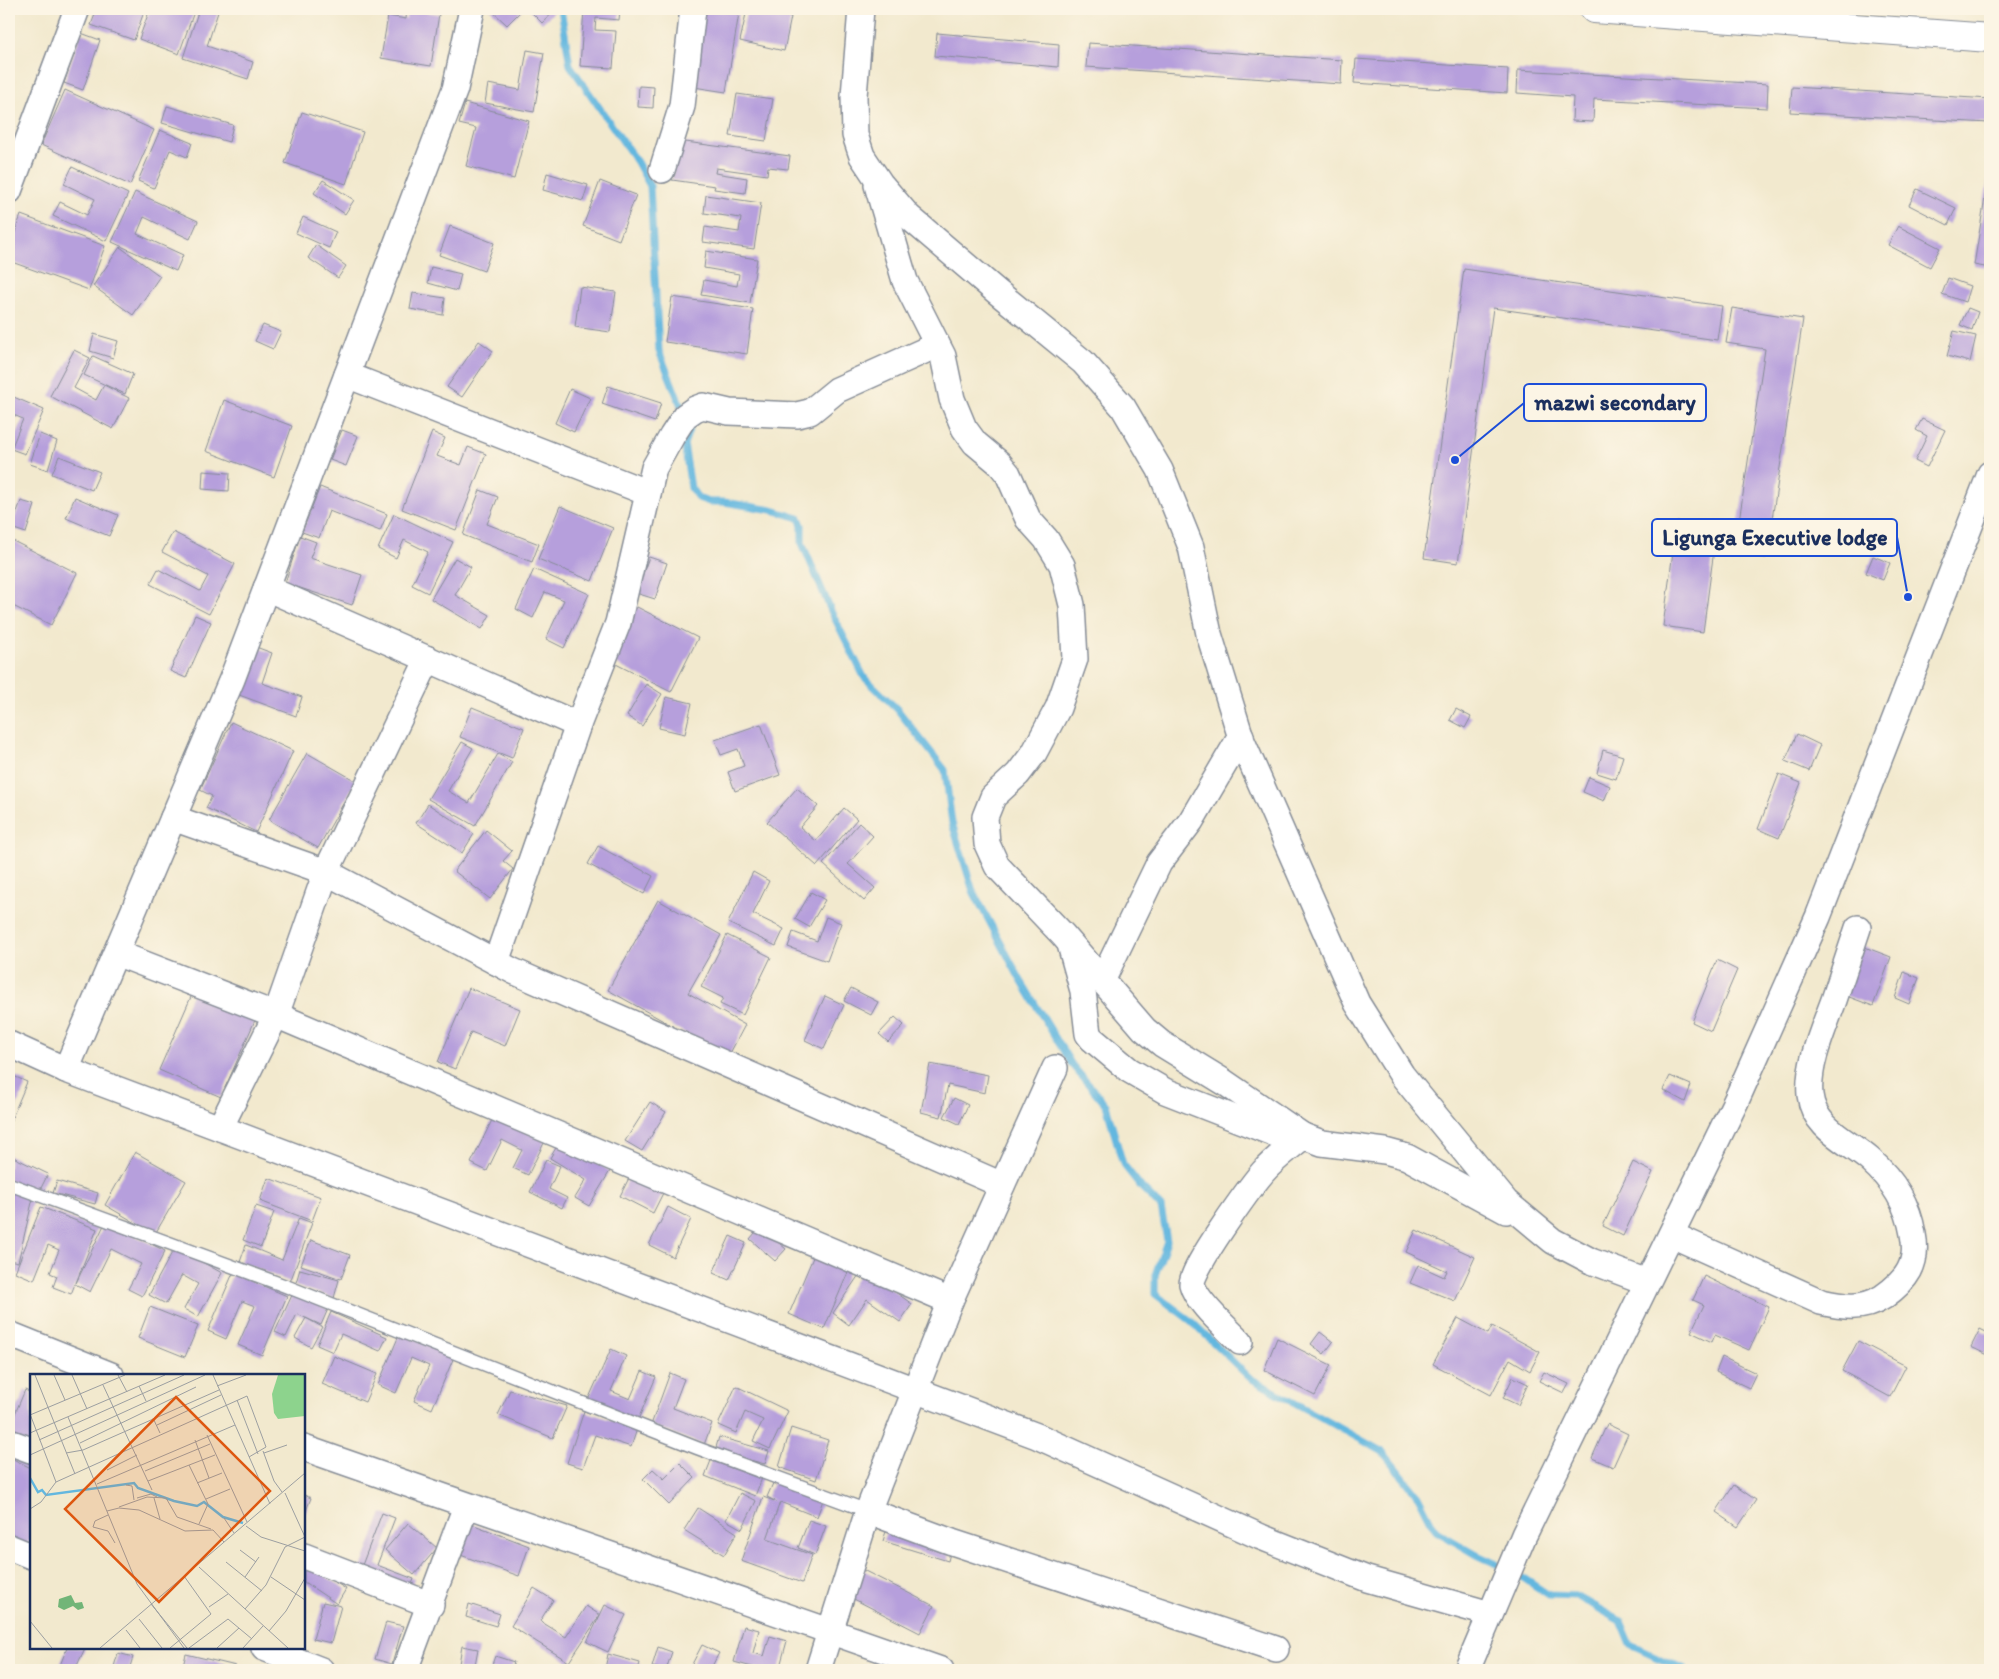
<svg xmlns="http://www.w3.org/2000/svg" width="1999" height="1679" font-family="Itim,sans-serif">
<rect width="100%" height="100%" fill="#fcf5e5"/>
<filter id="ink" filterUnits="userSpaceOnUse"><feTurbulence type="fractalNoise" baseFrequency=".02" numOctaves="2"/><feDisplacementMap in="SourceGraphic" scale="10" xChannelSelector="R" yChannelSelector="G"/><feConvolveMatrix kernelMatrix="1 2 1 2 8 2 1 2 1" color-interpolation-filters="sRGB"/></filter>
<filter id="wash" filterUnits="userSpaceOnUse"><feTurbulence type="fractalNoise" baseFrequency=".0096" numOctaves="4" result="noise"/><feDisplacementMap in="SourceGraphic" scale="20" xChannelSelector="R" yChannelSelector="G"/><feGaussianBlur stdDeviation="1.12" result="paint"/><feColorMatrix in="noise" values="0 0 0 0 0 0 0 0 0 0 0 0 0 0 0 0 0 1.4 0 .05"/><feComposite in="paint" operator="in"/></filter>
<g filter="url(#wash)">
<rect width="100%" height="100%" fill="#f2e9ce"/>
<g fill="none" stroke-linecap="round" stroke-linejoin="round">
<g stroke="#63b7df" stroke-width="7">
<path d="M561 9 570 65 637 162 650 186 659 351 683 411"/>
<path d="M689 430 684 444 691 488 698 498 709 502H724L772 510 799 518 802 525V543L832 613 864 677 897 709 945 770 952 823 973 891 1020 979 1072 1065 1106 1105 1123 1164 1142 1188 1161 1207 1167 1241 1155 1275V1294L1191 1321 1250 1378 1383 1452 1418 1496 1436 1531 1477 1555 1514 1572 1549 1595 1576 1596 1621 1621 1631 1645 1685 1670"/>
</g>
</g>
<g id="blocks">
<g fill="#b69fdc">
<path d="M97 9H145L134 40 91 25Z"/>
<path d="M150 9H195L179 54 139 39Z"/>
<path d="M199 9H219L207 46 253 62 248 79 183 58Z"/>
<path d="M407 9 439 14 431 66 381 58 388 16 406 19Z"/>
<path d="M490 9H523L507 25Z"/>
<path d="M528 9H557L542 23Z"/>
<path d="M584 9H620L619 20 596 18 595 30 616 31 613 68 580 66Z"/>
<path d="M699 9 739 13 726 92 687 86Z"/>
<path d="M747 9H757L791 17 784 51 740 41Z"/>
<path d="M81 33 100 40 83 90 64 83Z"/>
<path d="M937 33 1059 44 1058 67 935 56Z"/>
<path d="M1088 43 1342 60 1341 84 1086 67Z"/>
<path d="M527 50 544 53 534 112 485 103 488 84 520 90Z"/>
<path d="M1356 59 1508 69 1507 93 1354 83Z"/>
<path d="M1518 70 1768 84 1767 108 1594 99 1593 122 1572 121 1573 97 1517 93Z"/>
<path d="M639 86 654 87 653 108 638 107Z"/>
<path d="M1792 87 1990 99 1989 123 1790 112Z"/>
<path d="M65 90 154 130 130 185 41 145Z"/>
<path d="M737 94 773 99 766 141 730 136Z"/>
<path d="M465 103 529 121 514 179 466 166 476 128 459 124Z"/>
<path d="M167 106 233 125 229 142 162 123Z"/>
<path d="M302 112 363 132 346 184 285 163Z"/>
<path d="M160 130 192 143 187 157 170 150 154 188 138 181Z"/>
<path d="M678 141 790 156 788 169 768 167 767 175 716 168 715 173 747 178 745 193 714 189 715 186 672 180Z"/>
<path d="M72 167 128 194 106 241 53 216 60 202 87 215 95 199 64 184Z"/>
<path d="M547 173 588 185 583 201 543 190Z"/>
<path d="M1989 173H1990V268L1974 265Z"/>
<path d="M323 180 354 200 345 214 314 193Z"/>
<path d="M600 181 636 195 619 240 583 226Z"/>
<path d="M1917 189 1956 208 1948 225 1909 205Z"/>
<path d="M135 192 198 221 190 239 144 217 137 234 183 255 176 271 112 242Z"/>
<path d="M706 195 761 203 754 249 703 242 705 227 739 232 741 218 704 213Z"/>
<path d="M21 215 105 246 89 290 9 261V249Z"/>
<path d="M303 217 336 232 329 248 296 233Z"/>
<path d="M450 226 494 243 484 271 439 255Z"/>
<path d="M1898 226 1940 248 1930 267 1888 245Z"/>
<path d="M316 245 346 266 338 278 308 258Z"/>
<path d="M120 247 160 276 133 315 93 286Z"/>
<path d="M706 251 757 259 750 303 701 295 704 280 737 286 739 274 704 268Z"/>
<path d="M431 267 461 274 457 291 428 283Z"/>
<path d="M1464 269 1722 306 1717 340 1493 308 1458 563 1424 558Z"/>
<path d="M1948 278 1970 286 1965 302 1942 294Z"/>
<path d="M580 287 616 292 610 332 575 327Z"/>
<path d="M413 293 445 298 443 315 410 309Z"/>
<path d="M672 297 753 309 747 354 665 342Z"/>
<path d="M1732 308 1803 319 1766 558 1734 554 1765 349 1726 343Z"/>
<path d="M1968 308 1978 312 1972 330 1960 325Z"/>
<path d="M263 325 281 332 273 349 255 341Z"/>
<path d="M1954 331 1976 336 1970 362 1947 356Z"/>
<path d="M94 334 118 341 113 358 90 351Z"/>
<path d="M479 341 493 351 462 397 447 387Z"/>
<path d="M74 350 90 358 74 388 96 400 104 385 129 398 113 429 50 396Z"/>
<path d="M93 356 133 374 125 394 84 375Z"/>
<path d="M608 386 661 403 655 422 602 404Z"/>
<path d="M570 389 590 398 574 432 555 423Z"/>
<path d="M9 395 44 410 25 454 11 449 23 419 9 413Z"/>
<path d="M224 400 292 426 274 477 206 451Z"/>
<path d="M1922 419 1945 430 1927 467 1915 461 1927 436 1916 430Z"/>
<path d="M342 430 358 436 346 466 330 460Z"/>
<path d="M432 432 445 438 437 456 461 465 468 447 486 454 456 530 402 509Z"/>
<path d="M40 434 57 441 48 470 30 464Z"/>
<path d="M59 456 100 472 92 490 52 474Z"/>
<path d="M203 471 230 473 229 491 202 489Z"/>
<path d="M320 487 387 514 380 531 329 511 319 538 302 532Z"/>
<path d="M480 490 498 497 487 524 539 544 532 562 463 535Z"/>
<path d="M75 497 118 515 109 536 66 518Z"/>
<path d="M21 501 35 505 26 533 11 528Z"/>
<path d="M560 506 613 528 592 581 538 559Z"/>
<path d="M394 514 453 542 428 593 412 585 428 552 404 540 396 558 378 549Z"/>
<path d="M1677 522 1717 527 1703 632 1663 626Z"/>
<path d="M173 532 235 564 209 614 150 584 158 569 200 591 208 576 162 552Z"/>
<path d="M300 536 316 542 310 558 362 575 352 605 285 583Z"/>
<path d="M9 539 77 573 51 625 9 604Z"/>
<path d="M1873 556 1890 563 1883 580 1866 573Z"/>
<path d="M649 557 667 563 655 599 636 593Z"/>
<path d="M455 558 471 567 455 595 490 615 482 629 431 599Z"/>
<path d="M534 569 589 594 564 648 546 639 564 600 545 592 533 618 516 609Z"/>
<path d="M637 607 698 638 671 692 610 661Z"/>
<path d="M195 615 211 622 186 678 170 671Z"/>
<path d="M256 647 272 653 262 683 302 697 296 716 239 695Z"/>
<path d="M646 684 662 694 642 726 627 716Z"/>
<path d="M666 697 692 703 685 734 659 728Z"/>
<path d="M472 707 524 728 512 758 460 737Z"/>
<path d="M1456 709 1471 717 1465 728 1450 720Z"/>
<path d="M231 722 293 751 256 832 206 808 212 796 200 790Z"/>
<path d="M761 724 780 775 735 791 728 772 744 766 738 749 721 755 715 740Z"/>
<path d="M1797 734 1820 745 1809 771 1785 761Z"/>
<path d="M462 742 473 748 448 791 469 803 498 754 512 762 475 826 428 799Z"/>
<path d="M1603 750 1623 756 1616 779 1597 773Z"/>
<path d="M307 753 356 781 318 848 269 820Z"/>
<path d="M1779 774 1801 783 1779 838 1758 829Z"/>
<path d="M1589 777 1610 786 1604 801 1583 792Z"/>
<path d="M797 788 818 806 800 827 816 841 844 808 857 819 817 866 767 822Z"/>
<path d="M428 804 474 834 462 853 416 823Z"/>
<path d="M859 823 873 836 848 864 875 888 864 901 823 864Z"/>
<path d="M486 830 512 851 503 861 513 869 490 899 454 871Z"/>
<path d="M598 846 653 876 644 894 588 864Z"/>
<path d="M753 872 769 881 753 914 784 929 776 946 728 923Z"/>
<path d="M811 892 825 900 809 927 795 919Z"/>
<path d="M658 900 721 935 688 993 745 1025 728 1057 608 990Z"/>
<path d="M826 917 841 923 827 961 788 947 793 932 817 941Z"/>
<path d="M727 935 771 957 743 1015 720 1004 723 998 701 987Z"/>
<path d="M1862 946 1891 957 1873 1006 1844 995Z"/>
<path d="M1717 960 1737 970 1711 1031 1692 1022Z"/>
<path d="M1904 972 1919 978 1909 1004 1895 998Z"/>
<path d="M469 988 520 1009 505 1046 471 1032 455 1069 438 1062Z"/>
<path d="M851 988 878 1002 871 1015 844 1001Z"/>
<path d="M194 990 256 1018 221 1097 159 1070Z"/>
<path d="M825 996 844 1005 824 1049 805 1040Z"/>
<path d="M895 1017 904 1025 888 1042 879 1034Z"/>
<path d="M930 1064 988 1075 985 1093 948 1085 941 1117 921 1112Z"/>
<path d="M9 1074 27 1082 11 1120 9 1119Z"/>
<path d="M1670 1076 1691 1085 1685 1102 1663 1090Z"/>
<path d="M954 1098 968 1105 959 1124 944 1117Z"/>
<path d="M650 1102 666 1112 642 1151 625 1141Z"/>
<path d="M494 1116 545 1141 528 1175 513 1168 522 1150 502 1140 487 1171 471 1163Z"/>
<path d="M560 1141 610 1171 589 1206 575 1198 586 1180 550 1158Z"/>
<path d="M135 1152 186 1181 155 1234 105 1205Z"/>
<path d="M9 1155 48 1174 38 1194 9 1180Z"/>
<path d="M546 1160 560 1166 549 1189 567 1198 562 1208 530 1192Z"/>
<path d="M1633 1162 1653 1172 1623 1236 1603 1226Z"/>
<path d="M631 1174 664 1191 653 1213 620 1196Z"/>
<path d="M268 1178 321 1197 312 1221 260 1201Z"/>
<path d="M57 1181 98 1193 95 1204 53 1193Z"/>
<path d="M9 1188 34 1194 18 1262 9 1260V1214L11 1205H9Z"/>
<path d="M256 1206 274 1212 261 1247 243 1240Z"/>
<path d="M41 1207 97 1229 76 1283 106 1221 165 1251 142 1296 128 1289 141 1264 111 1249 90 1292 75 1284 71 1294 53 1287 57 1276 50 1273 59 1250 48 1245 34 1280 15 1272Z"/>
<path d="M668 1207 691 1219 673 1257 649 1245Z"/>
<path d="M299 1218 312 1223 290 1282 240 1262 246 1245 282 1260Z"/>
<path d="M760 1227 786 1249 775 1261 750 1239Z"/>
<path d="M1416 1230 1475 1257 1455 1301 1410 1283 1418 1265 1444 1277 1447 1271 1406 1252Z"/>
<path d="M730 1236 746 1243 729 1280 713 1273Z"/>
<path d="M311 1240 350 1255 341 1279 301 1265Z"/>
<path d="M175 1247 222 1273 198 1317 184 1309 198 1284 182 1275 166 1304 149 1295Z"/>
<path d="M814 1255 849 1270 824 1329 789 1314Z"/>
<path d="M300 1269 339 1280 334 1298 295 1286Z"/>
<path d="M863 1269 912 1304 900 1322 867 1299 849 1325 833 1313Z"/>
<path d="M233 1273 287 1296 262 1355 238 1345 255 1306 242 1301 226 1339 208 1331Z"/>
<path d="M1704 1276 1769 1307 1749 1350 1715 1335 1712 1342 1691 1332 1704 1305 1693 1300Z"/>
<path d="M293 1293 328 1309 321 1325 297 1314 286 1337 275 1332Z"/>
<path d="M150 1307 198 1326 185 1357 138 1338Z"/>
<path d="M331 1312 387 1337 380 1351 341 1334 333 1352 317 1345Z"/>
<path d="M306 1318 322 1327 311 1347 295 1338Z"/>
<path d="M1458 1318 1488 1334 1492 1326 1540 1352 1530 1371 1510 1359 1491 1395 1433 1364Z"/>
<path d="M1980 1329 1990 1334V1356L1971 1347Z"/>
<path d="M1320 1332 1333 1342 1324 1354 1311 1344Z"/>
<path d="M400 1333 454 1357 432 1409 414 1401 429 1366 411 1358 396 1393 378 1385Z"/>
<path d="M1277 1338 1331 1365 1315 1396 1264 1370Z"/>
<path d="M1858 1341 1906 1366 1890 1397 1842 1371Z"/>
<path d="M611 1349 626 1356 611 1391 630 1399 642 1371 656 1377 637 1422 588 1400Z"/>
<path d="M334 1356 377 1374 365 1402 322 1384Z"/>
<path d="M1722 1357 1756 1373 1749 1388 1716 1372Z"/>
<path d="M1544 1372 1569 1384 1564 1393 1539 1381Z"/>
<path d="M670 1373 684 1379 673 1408 712 1423 704 1445 651 1425Z"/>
<path d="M1513 1377 1528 1384 1518 1405 1503 1398Z"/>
<path d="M736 1386 788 1411 770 1449 753 1441 763 1420 745 1412 736 1433 718 1425Z"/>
<path d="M25 1390 31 1393V1446L9 1436V1428Z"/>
<path d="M510 1390 567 1406 553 1438 498 1415Z"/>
<path d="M584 1411 637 1429 631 1447 595 1435 583 1468 567 1463Z"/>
<path d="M1607 1424 1628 1434 1613 1467 1592 1458Z"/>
<path d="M791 1428 828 1440 816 1480 779 1467Z"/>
<path d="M719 1437 769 1451 765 1464 715 1451Z"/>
<path d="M9 1457 31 1468V1536L23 1553 9 1546Z"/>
<path d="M712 1458 762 1478 755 1496 705 1476Z"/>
<path d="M680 1463 695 1478 669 1505 643 1479 653 1469 664 1479Z"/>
<path d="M774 1481 823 1500 817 1517 780 1502 767 1539 812 1555 802 1583 741 1561 763 1497 777 1502 767 1497Z"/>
<path d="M1734 1485 1756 1500 1738 1527 1716 1512Z"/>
<path d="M740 1493 756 1501 742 1529 726 1520Z"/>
<path d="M304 1495 311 1498 304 1516Z"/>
<path d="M698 1508 737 1533 724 1555 684 1530Z"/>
<path d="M382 1513 395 1518 377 1565 414 1579 409 1592 359 1573Z"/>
<path d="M809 1520 826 1526 815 1555 798 1548Z"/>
<path d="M464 1521 529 1546 519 1576 452 1552Z"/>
<path d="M408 1523 437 1548 414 1575 385 1550Z"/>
<path d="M888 1525 952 1545 948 1561 883 1541Z"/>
<path d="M304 1563 346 1589 337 1604 304 1582Z"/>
<path d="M863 1570 934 1606 920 1633 850 1597Z"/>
<path d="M534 1588 553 1600 540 1621 566 1637 586 1606 600 1615 569 1662 511 1626Z"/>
<path d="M323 1602 341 1606 331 1643 313 1639Z"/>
<path d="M469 1604 500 1614 496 1626 466 1617Z"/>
<path d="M605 1605 626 1615 608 1652 587 1642Z"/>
<path d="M386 1622 403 1626 392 1664 375 1659Z"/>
<path d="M744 1626 759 1630 753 1653 764 1656 770 1636 787 1641 779 1670H763L734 1662Z"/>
<path d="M702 1645 719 1653 710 1670H689Z"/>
<path d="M462 1646 478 1649 474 1670H458Z"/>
<path d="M658 1647 672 1652 666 1670 652 1667Z"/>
<path d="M67 1648H85L75 1670H58Z"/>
<path d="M118 1653 133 1657 129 1670H113Z"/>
<path d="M186 1654 236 1666 235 1670H182Z"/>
<path d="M608 1654 640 1663 638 1670 605 1669Z"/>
<path d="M495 1656 514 1662 511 1670H490Z"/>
</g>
</g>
</g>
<g filter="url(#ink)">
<use href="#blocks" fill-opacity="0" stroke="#868c96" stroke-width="1"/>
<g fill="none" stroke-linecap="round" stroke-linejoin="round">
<g stroke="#868c96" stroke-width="15">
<path id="lane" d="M9 1184 283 1285 697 1448 868 1511"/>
</g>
<g stroke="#868c96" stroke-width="28">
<g id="street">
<path d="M861 9 854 96 855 135 862 156 880 183 909 217 996 291 1083 362 1123 407 1160 470 1191 547 1209 634 1242 741 1357 1003 1402 1075 1506 1202 1553 1241 1591 1261 1647 1282"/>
<path d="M662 170 682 106 693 9"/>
<path d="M877 185 905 281 943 356 952 399 964 428 975 443 999 463 1008 474 1028 519 1046 539 1062 565 1072 605 1075 659 1058 708 1034 753 1018 774 993 797 985 817 987 844 997 866 1063 935 1144 1029 1162 1044 1224 1082 1303 1136 1322 1143 1385 1151 1407 1157 1506 1211"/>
<path d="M9 191 77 9"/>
<path d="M347 375 648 493"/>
<path d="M266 588 578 725"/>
<path d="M173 818 326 872 513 971 1002 1185"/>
<path d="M1071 948 1083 991 1088 1034 1092 1039 1129 1070 1165 1091 1296 1142"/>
<path d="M116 953 276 1015 950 1301"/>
<path d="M496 962 578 725 618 623 654 468 672 436 685 416 695 409 703 406 729 412 797 415 810 412 837 390 937 345"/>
<path d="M1102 981 1159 863 1191 821 1241 736"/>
<path d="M9 1044 66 1070 1037 1436 1261 1537 1367 1579 1490 1614"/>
<path d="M66 1070 232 679 455 89 472 9"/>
<path d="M220 1128 276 1015 326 872 428 659"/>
<path d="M1672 1235 1821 1302C1843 1307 1863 1310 1883 1297 1907 1280 1919 1264 1913 1234 1908 1204 1893 1180 1870 1160 1848 1141 1814 1129 1810 1095 1807 1064 1824 1028 1834 1000 1842 976 1850 952 1858 928"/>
<path d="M9 1334 111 1375"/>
<path d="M1240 1342C1227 1328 1196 1302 1192 1284 1190 1270 1251 1186 1263 1172 1274 1159 1290 1148 1303 1136"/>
<path d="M9 1442 31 1450"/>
<path d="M304 1448 941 1670"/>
<path d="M868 1511 952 1542 1276 1649"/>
<path d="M9 1547 31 1556"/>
<path d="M304 1556 431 1605"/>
<path d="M264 1648 321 1670"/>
<path d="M405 1670 466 1506"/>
<path d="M818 1670 868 1511 950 1301 1055 1068"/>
<path d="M1467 1670 1524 1535 1736 1101 1818 917 1990 474"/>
</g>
</g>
<g stroke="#868c96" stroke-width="30">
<path id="secondary" d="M1594 9 1990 38"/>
</g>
<use href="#lane" stroke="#fff" stroke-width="12"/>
<use href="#street" stroke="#fff" stroke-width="25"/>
<use href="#secondary" stroke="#fff" stroke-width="28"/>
</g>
</g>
<g transform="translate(30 1374)">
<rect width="275" height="275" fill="#f2e9ce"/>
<path d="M248 1H275V42L248 45 244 39 242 20Z" fill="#8dd38d"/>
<path d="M41 221 45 229 52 228 54 234 48 236 43 232 34 236 28 233 29 225Z" fill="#72b578"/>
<path fill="none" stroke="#63b7df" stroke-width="2.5" d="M0 104 8 118 12 116 16 121 104 109 108 114 144 127 167 132 174 128 193 143 213 149"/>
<path fill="none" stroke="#9c9fa1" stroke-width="1" d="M5 1 45 100M24 1 35 26M42 1 57 35M88 1 97 18M183 1 240 130M73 11 122 116M109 12 116 27M187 12 216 1M207 26 228 80M0 40 26 108 11 128 0 135M0 41 95 1M38 43 107 210 154 274M123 44 130 59M127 51 191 21M0 59 135 1M177 61 217 148M9 66 154 1M165 66 179 104M50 69 166 13M233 77 244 107 252 118M36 79 53 76 189 16M234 79 257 71M0 81 175 1M159 91 178 130 169 150M77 96 107 81M115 97 180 70M118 107 185 81M26 108 217 22 236 73 219 83M167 109 192 99M67 110 205 51M96 111 102 112 104 126M255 119 275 163M107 124 121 120 127 123M124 124 130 145M176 125 200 115M89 133 117 123 136 124 147 143 181 155M77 137 89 134 109 136 155 157 183 156 194 168M78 141 65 147 63 153 78 157 85 169M194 144 204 159M216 152 231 163 275 177M210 176 226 188M196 188 232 217M169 193 258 274M215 203 229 183M241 203 275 226M121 230 157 274M179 233 198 220M215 235 236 211 255 173 275 163M109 245 132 274M0 247 22 274M96 256 110 274M239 257 256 237 275 204M70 274 275 99M140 274 181 240 154 202M159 274 198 245 222 265M187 274 209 254M213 274 233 252"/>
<path fill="#de5710" fill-opacity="0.15" stroke="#de5710" stroke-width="2.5" d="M146 23 240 117 129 228 35 135Z"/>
<rect width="275" height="275" fill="none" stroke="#1b2f5e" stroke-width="2.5"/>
</g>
<path fill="none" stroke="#1d4ed8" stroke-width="2" d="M1455 460L1524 403M1908 597L1897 537"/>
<g fill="#1d4ed8" stroke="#fcf5e5" stroke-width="2">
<circle cx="1455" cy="460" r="5"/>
<circle cx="1908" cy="597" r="5"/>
</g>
<g fill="#fcf5e5" stroke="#1d4ed8" stroke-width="2">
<rect x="1524" y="384" width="182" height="37" rx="5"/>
<rect x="1652" y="519" width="245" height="37" rx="5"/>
</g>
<g font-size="22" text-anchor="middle" font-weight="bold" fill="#1b2f5e">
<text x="1615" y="410">mazwi secondary</text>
<text x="1775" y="545">Ligunga Executive lodge</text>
</g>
<rect width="1999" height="1679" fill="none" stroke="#fcf5e5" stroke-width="30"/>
</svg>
